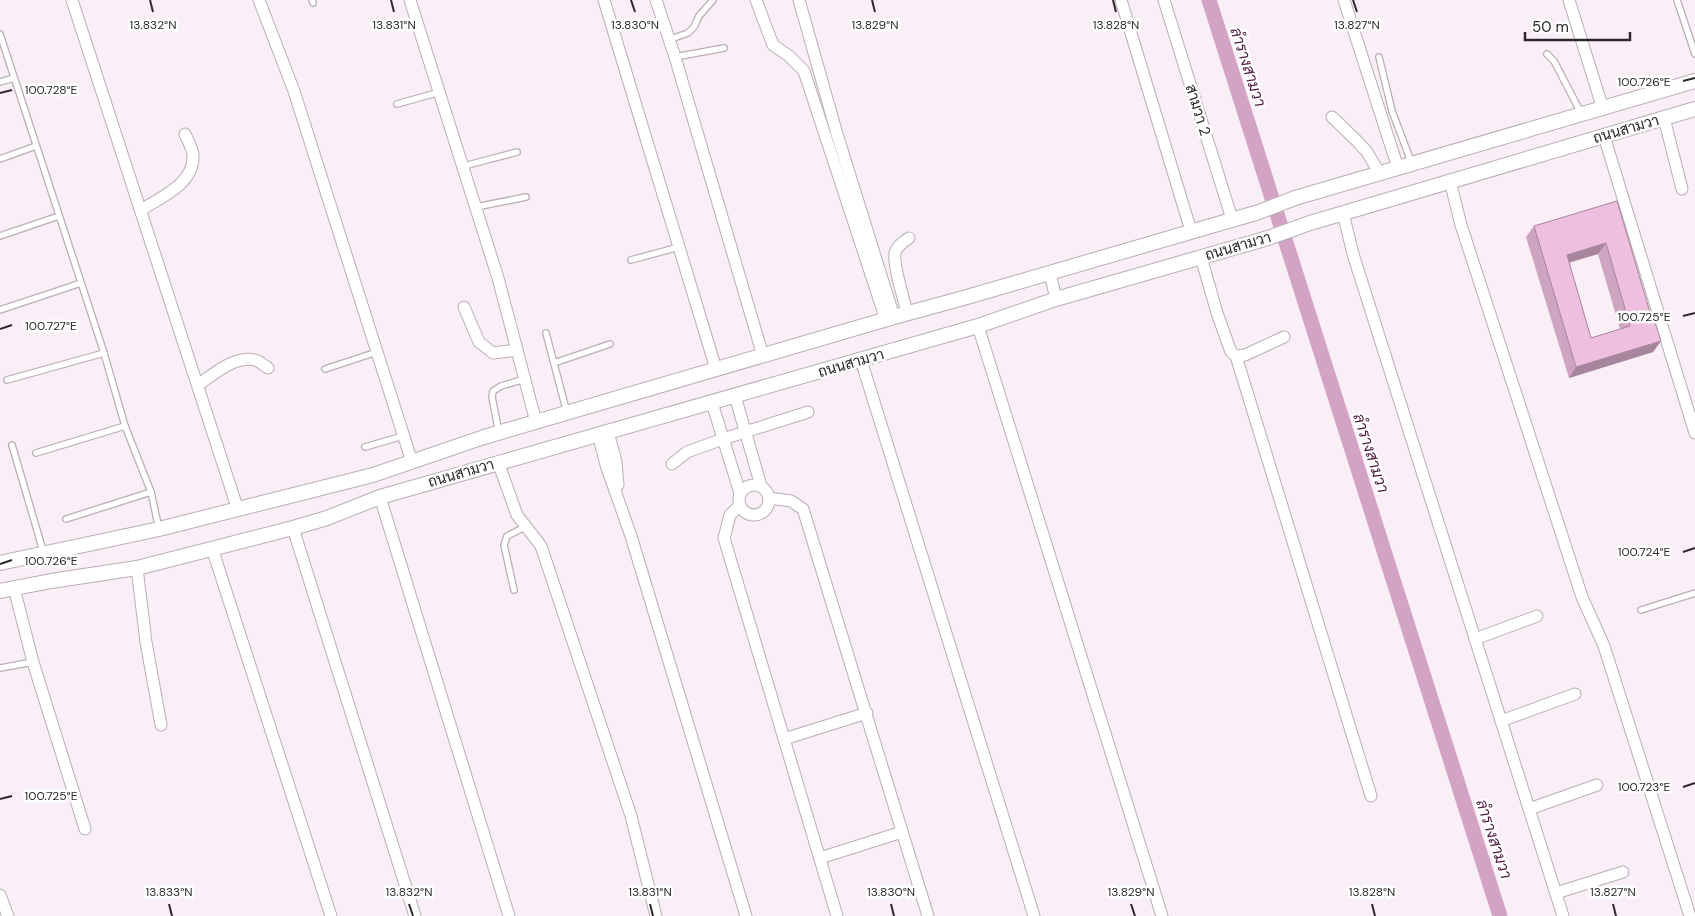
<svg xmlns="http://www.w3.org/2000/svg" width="1695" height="916" font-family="'DM Sans',Sarabun,sans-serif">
<rect width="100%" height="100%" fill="#fbeff7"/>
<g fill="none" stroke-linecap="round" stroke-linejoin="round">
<path stroke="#d2a3c4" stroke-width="15" d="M1209 0 1500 916"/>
<g stroke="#b9aeb5" stroke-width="8">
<g id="service">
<path d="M312 0 313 3"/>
<path d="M1677 0 1695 54"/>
<path d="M0 34 104 353 125 426 151 492 159 529"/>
<path d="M668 40 688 33 694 27 699 16 713 0"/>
<path d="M1547 54 1554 61 1581 113"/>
<path d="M675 57 724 48"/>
<path d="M1379 57 1392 111 1412 164"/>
<path d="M0 82 14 78"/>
<path d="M397 104 440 92"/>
<path d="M0 159 36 146"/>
<path d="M464 166 517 152"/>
<path d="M476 207 526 197"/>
<path d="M0 236 59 216"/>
<path d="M631 260 679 247"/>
<path d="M0 310 81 283"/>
<path d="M546 333 567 413"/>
<path d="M554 363 610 344"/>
<path d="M325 369 377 352"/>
<path d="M7 380 104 353"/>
<path d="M499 433 492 397 493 391 501 386 525 379"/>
<path d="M12 445 44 554"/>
<path d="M365 447 403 436"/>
<path d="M36 453 125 426"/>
<path d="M66 519 151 492"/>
<path d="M514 590 504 545 507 536 527 526"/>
<path d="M1641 610 1695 593"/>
<path d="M0 668 33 662"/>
</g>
</g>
<g stroke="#b9aeb5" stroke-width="13">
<g id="minor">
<path d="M72 0 238 510"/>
<path d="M259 0 294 91 412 462"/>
<path d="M410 0 498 278 536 422"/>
<path d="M604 0 716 369"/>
<path d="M656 0 675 57 763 356"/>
<path d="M756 0 773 45 789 56 804 71 886 320"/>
<path d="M799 0 837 134 894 317"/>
<path d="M1121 0 1191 231"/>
<path d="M1164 0 1232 219"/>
<path d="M1344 0 1398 168"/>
<path d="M1569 0 1603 109"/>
<path d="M1332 117 1355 139 1367 152 1380 174"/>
<path d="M1664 118 1682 189"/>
<path d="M1604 136 1695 433"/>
<path d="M1450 181 1461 225 1582 597 1604 646 1690 916"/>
<path d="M141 210C161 197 194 184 193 156 193 149 188 141 185 134"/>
<path d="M1343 213 1353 254 1563 916"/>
<path d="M1201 257 1217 313 1231 352 1236 356 1245 355 1284 337"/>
<path d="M1050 273 1056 299"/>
<path d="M464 307 479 342 493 353 517 350"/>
<path d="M907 313C904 299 893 266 895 253 897 246 903 242 909 238"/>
<path d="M978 326 1162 916"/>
<path d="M1236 356 1371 796"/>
<path d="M861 360 1034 916"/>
<path d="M198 385C214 374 237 353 258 361 261 363 265 366 268 368"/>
<path d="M735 396 761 486"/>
<path d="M712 403 740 493"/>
<path d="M608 432 616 462 618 485"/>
<path d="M598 434 606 465 631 536 746 916"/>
<path d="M498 462 517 515 541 546 631 816 656 916"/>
<path d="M672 464 687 452 723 439 808 412"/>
<circle cx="754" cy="500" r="15"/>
<path d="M380 497 509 916"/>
<path d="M769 498 791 501 803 509 928 916"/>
<path d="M740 505 730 515 724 538 837 916"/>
<path d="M293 528 415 916"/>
<path d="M212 548 331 916"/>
<path d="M137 568 146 642 161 725"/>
<path d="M14 588 33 662 85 829"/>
<path d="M1475 639 1537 616"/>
<path d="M1501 721 1575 694"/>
<path d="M784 739 867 713"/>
<path d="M1529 809 1597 785"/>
<path d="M820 858 902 832"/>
<path d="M1556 893 1623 872"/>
<path d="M0 895 8 916"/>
</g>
</g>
<g stroke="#b9aeb5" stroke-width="16">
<g id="tertiary">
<path d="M0 563 159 529 373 475 484 437 894 317 967 297 1259 212 1295 198 1695 81"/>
<path d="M0 591 51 581 137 568 293 528 327 518 380 497 978 326 1056 299 1268 238 1310 223 1695 109"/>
</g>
</g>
<use href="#service" stroke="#fff" stroke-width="5.5"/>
<use href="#minor" stroke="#fff" stroke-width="11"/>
<use href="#tertiary" stroke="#fff" stroke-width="14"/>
</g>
<path fill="#cea4c1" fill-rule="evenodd" d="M1617 201 1652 319 1661 341 1653 352 1569 378 1526 237 1534 226ZM1598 254 1620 329 1591 338 1569 263Z"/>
<g fill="#a7869d">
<path d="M1606 243 1598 254 1559 265 1567 255Z"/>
<path d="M1661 341 1653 352 1569 378 1576 367Z"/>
</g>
<path fill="#efbfe0" stroke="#a7869d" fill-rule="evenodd" d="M1617 201 1652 319H1654L1661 341 1576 367 1534 226ZM1606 243 1630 326 1591 338 1567 255Z"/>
<path fill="none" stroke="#2c282b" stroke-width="2" d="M150 0 153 12M391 0 394 12M631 0 635 12M872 0 875 12M1113 0 1116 12M1353 0 1357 12M1683 81 1695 78M0 93 12 90M1683 316 1695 313M0 329 12 325M1683 552 1695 548M0 564 12 560M1683 787 1695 783M0 799 12 796M169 904 172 916M409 904 413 916M650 904 653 916M891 904 894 916M1131 904 1135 916M1372 904 1375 916M1613 904 1616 916"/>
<g text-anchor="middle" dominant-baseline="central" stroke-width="5" stroke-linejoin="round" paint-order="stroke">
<g font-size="15" fill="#2c282b" stroke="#fff">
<text transform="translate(1198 110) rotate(73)">สามวา 2</text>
<text transform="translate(1626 129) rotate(-16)">ถนนสามวา</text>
<text transform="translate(1238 246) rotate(-16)">ถนนสามวา</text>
<text transform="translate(851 363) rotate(-16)">ถนนสามวา</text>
<text transform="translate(461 473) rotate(-16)">ถนนสามวา</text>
</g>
<g font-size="16" font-style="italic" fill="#501843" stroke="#fff">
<text transform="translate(1248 67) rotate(72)">ลำรางสามวา</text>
<text transform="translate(1371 453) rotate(72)">ลำรางสามวา</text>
<text transform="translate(1494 839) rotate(72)">ลำรางสามวา</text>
</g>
</g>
<g font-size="12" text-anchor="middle" fill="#2c282b" stroke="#fff" stroke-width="5" stroke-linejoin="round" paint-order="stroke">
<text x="153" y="29">13.832°N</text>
<text x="394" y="29">13.831°N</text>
<text x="635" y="29">13.830°N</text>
<text x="875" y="29">13.829°N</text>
<text x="1116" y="29">13.828°N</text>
<text x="1357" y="29">13.827°N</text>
<text x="1644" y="86">100.726°E</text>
<text x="51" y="94">100.728°E</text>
<text x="1644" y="321">100.725°E</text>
<text x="51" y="330">100.727°E</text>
<text x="1644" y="556">100.724°E</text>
<text x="51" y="565">100.726°E</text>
<text x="1644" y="791">100.723°E</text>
<text x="51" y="800">100.725°E</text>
<text x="169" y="896">13.833°N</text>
<text x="409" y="896">13.832°N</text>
<text x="650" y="896">13.831°N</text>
<text x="891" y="896">13.830°N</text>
<text x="1131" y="896">13.829°N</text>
<text x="1372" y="896">13.828°N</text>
<text x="1613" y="896">13.827°N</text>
</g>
<path d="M1525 32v8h105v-8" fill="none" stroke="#2c282b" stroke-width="2.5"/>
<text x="1532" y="32" font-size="15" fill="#2c282b" stroke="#ffffff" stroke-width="4" paint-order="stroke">50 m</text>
</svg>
